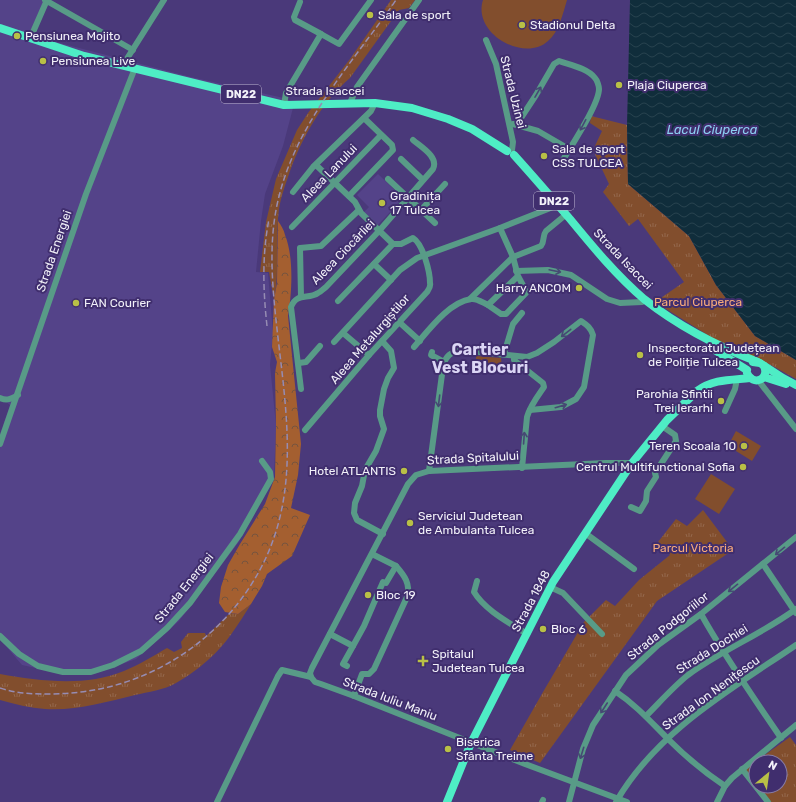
<svg xmlns="http://www.w3.org/2000/svg" width="796" height="802" font-family="Rubik,sans-serif">
<defs>
<pattern id="grass-tufts" width="24" height="20" patternUnits="userSpaceOnUse"><rect width="24" height="20" fill="#824e2d"/><path d="M3 7l-1-3M5 7V3M7 7l1-3M15 17l-1-3M17 17v-4M19 17l1-3" fill="none" stroke="#94684c"/></pattern>
<pattern id="forest-crowns" width="20" height="18" patternUnits="userSpaceOnUse"><rect width="20" height="18" fill="#a45f30"/><path d="M2 6a3 3 0 1 1 6 0M12 15a3 3 0 1 1 6 0" fill="none" stroke="#76543e"/></pattern>
<pattern id="water-waves" width="16" height="10" patternUnits="userSpaceOnUse"><rect width="16" height="10" fill="#102d3b"/><path d="M0 5q4-4 8 0t8 0" fill="none" stroke="#28424e"/></pattern>
</defs>
<rect width="100%" height="100%" fill="#4a397a"/>
<g fill="#544389">
<path d="M0 0H46L29 35 191 77 288 99 293 108 283 146 265 194 261 221 256 272 268 273 273 333 270 365 276 425 274 477 238 543 179 621 136 659 94 674H63L22 665 0 639V434L10 405 0 397Z"/>
<path d="M378 174 403 198 378 225 364 212 369 207 357 195Z"/>
</g>
<g fill="url(#grass-tufts)">
<path d="M391 0H415L409 8 399 10 350 78C322 102 303 136 290 171 286 183 281 196 279 209 275 239 280 270 274 300L269 272H260L266 222 276 179 297 130 308 113 350 59Z"/>
<path d="M591 116 627 125 628 184 689 236 716 285 755 336 796 360V379L769 364 752 357 714 339 655 302 684 282 638 219 629 226 603 192 609 184 593 150 602 131 590 123Z"/>
<path d="M476 356 501 358 502 368H476Z"/>
<path d="M703 510 733 550 657 601 540 763 510 750 543 692 584 622 606 600 615 606 639 580 670 555 658 542 676 519 687 526Z"/>
<path d="M251 604C239 623 226 645 208 660 199 668 187 677 176 683 164 690 148 692 135 695 106 702 75 711 45 709 30 708 15 704 0 700V674C40 681 85 687 124 671 139 665 153 656 167 648L174 652 182 648 181 642 188 633H205L206 636 230 613 238 614Z"/>
<path d="M790 737 796 745V802H771L758 786H780V762H756V783L745 769Z"/>
</g>
<path fill="url(#forest-crowns)" d="M278 221C281 225 284 230 285 235 294 257 292 293 288 316L301 444 298 475 291 508 310 515 292 556 267 574 262 586 251 604 238 614 225 612 219 603 221 587 228 565 240 544 265 504 275 477 276 425 275 373 277 362 272 347 274 300 277 283Z"/>
<g fill="#824e2d">
<path d="M483 0H567C563 13 559 32 548 41 524 63 472 33 483 0Z"/>
<path d="M736 431 761 446 752 461 728 446Z"/>
<path d="M711 474 735 489 719 514 695 499Z"/>
</g>
<path fill="url(#water-waves)" d="M630 0H796V360L755 336 716 285 689 236 628 184 627 125Z"/>
<g fill="none" stroke-linecap="round" stroke-linejoin="round">
<g stroke="#589b87" stroke-width="6">
<path d="M45 0 133 50"/>
<path d="M300 2 294 17 295 20 321 34"/>
<path d="M30 39 47 0"/>
<path d="M486 40 496 64 513 142 512 150"/>
<path d="M123 65 164 0"/>
<path d="M350 103 357 87 419 0"/>
<path d="M284 105 286 93 321 34 339 44 371 0"/>
<path d="M513 124 538 131 569 149"/>
<path d="M517 124 536 95 554 64 559 61C570 65 587 68 595 78 597 80 599 86 599 89 599 105 569 149 560 165"/>
<path d="M401 159 423 180"/>
<path d="M388 179 435 223"/>
<path d="M293 192 313 167 371 111 375 103"/>
<path d="M349 196 393 150 392 145 364 118"/>
<path d="M421 210 445 184"/>
<path d="M292 227 381 135"/>
<path d="M500 228 513 257 518 276 526 291V293L506 314H501L488 305 518 276"/>
<path d="M374 264 391 280"/>
<path d="M516 271 548 270 571 275 607 299 620 303 642 302"/>
<path d="M301 297 300 248 321 246 359 210"/>
<path d="M470 299 513 257 541 246C545 241 542 236 546 231L563 217"/>
<path d="M338 301 393 244"/>
<path d="M399 322 420 341"/>
<path d="M343 333 369 355"/>
<path d="M382 341 391 351 394 368 388 378 384 389 380 410V416L384 429 376 451 365 470 362 486 355 503 354 513 357 520 383 534"/>
<path d="M334 342 400 270 417 258 500 228 558 205"/>
<path d="M414 347C428 331 449 302 471 299 477 298 483 303 488 305"/>
<path d="M432 352 431 355 444 362"/>
<path d="M504 354 513 324 522 313"/>
<path d="M514 356V360L543 383 544 387C537 397 530 406 527 417L522 468"/>
<path d="M299 363 306 362 320 346"/>
<path d="M758 380 796 429"/>
<path d="M301 389 291 307C297 292 308 300 318 293 321 292 323 289 326 287L379 231 433 169C439 157 421 147 413 140"/>
<path d="M0 398C7 401 11 399 18 395"/>
<path d="M725 411 735 389 737 379"/>
<path d="M305 430 369 355 427 292C429 289 431 287 430 283 430 272 423 244 413 238L401 244H393L361 213 355 202 316 165"/>
<path d="M0 444 86 194 135 68"/>
<path d="M429 471 443 367C445 356 451 352 461 350L527 357 537 353 554 342 581 321C587 325 591 328 593 335L584 387 576 399 561 407 530 410"/>
<path d="M631 507 640 511 646 501 647 491 656 477 655 473 676 441 675 435 662 426"/>
<path d="M585 533 634 569"/>
<path d="M763 564 796 613"/>
<path d="M477 581 474 592C485 610 508 622 527 634"/>
<path d="M550 587 563 593 602 634"/>
<path d="M701 614C725 657 753 697 781 738"/>
<path d="M330 634 353 646 343 664 347 666"/>
<path d="M0 636 19 654 38 666 63 672H91L113 665 141 651 167 628 190 603 240 534 271 479 270 472 262 461"/>
<path d="M353 646 364 626 383 582 386 583 396 566 372 554"/>
<path d="M311 677 310 673 312 668 408 484 416 475 429 471 606 463H632"/>
<path d="M615 691C636 705 650 721 668 739 685 756 704 772 725 786"/>
<path d="M354 696 362 674H369L374 669 407 597C411 584 404 575 396 566"/>
<path d="M646 716C660 702 673 687 688 675 722 650 762 634 796 609"/>
<path d="M742 769 768 802"/>
<path d="M217 802 278 676 282 670 311 677 315 682 321 684 354 696 525 764 627 802"/>
<path d="M542 802 543 800"/>
<path d="M569 802 583 749 593 725 626 675 658 645 701 614 796 537"/>
<path d="M616 802C657 731 730 690 796 645"/>
<path d="M717 802 725 786 732 778 796 725"/>
</g>
<g stroke="#4eedc5" stroke-width="8">
<path d="M0 28 84 56 284 105 375 103 412 108 448 119 472 129 507 151"/>
<path d="M514 155C533 176 551 197 570 219 593 247 616 275 644 299 677 325 719 347 758 362"/>
<path d="M710 347 747 370"/>
<path d="M753 362 760 363 783 378 796 385"/>
<path d="M747 373C753 387 770 379 764 366"/>
<path d="M764 377 786 384"/>
<path d="M447 802 471 743 553 582 632 463 667 420 697 391C713 379 731 380 750 378"/>
</g>
<g stroke="#968cb3" stroke-width="1.5" stroke-dasharray="6 3" stroke-linecap="butt">
<path d="M267 326C263 290 262 255 269 219"/>
<path d="M0 688C15 693 30 694 46 694 89 694 126 686 165 665 198 647 228 620 249 588 305 504 286 413 276 320 272 282 269 243 277 205 289 148 321 102 355 56 369 37 383 19 396 0"/>
</g>
</g>
<defs><path id="oneway-shaft" d="M-6 0H5M1.5-3L5.5 0L1.5 3" fill="none" stroke-width="1.6" stroke-linecap="round" stroke-linejoin="round"/></defs>
<g stroke="#464974">
<use href="#oneway-shaft" transform="translate(538 92) rotate(-60)"/>
<use href="#oneway-shaft" transform="translate(583 125) rotate(118)"/>
<use href="#oneway-shaft" transform="translate(555 271) rotate(12)"/>
<use href="#oneway-shaft" transform="translate(566 333) rotate(142)"/>
<use href="#oneway-shaft" transform="translate(439 401) rotate(97)"/>
<use href="#oneway-shaft" transform="translate(561 406) rotate(-16)"/>
<use href="#oneway-shaft" transform="translate(524 438) rotate(-86)"/>
<use href="#oneway-shaft" transform="translate(780 551) rotate(141)"/>
<use href="#oneway-shaft" transform="translate(733 588) rotate(141)"/>
<use href="#oneway-shaft" transform="translate(604 708) rotate(123)"/>
<use href="#oneway-shaft" transform="translate(582 753) rotate(107)"/>
</g>
<g fill="#b9c046" stroke="#402e6e" stroke-width="1.5">
<circle cx="370" cy="15" r="4"/>
<circle cx="522" cy="25" r="4"/>
<circle cx="17" cy="36" r="4"/>
<circle cx="43" cy="61" r="4"/>
<circle cx="619" cy="85" r="4"/>
<circle cx="544" cy="156" r="4"/>
<circle cx="382" cy="203" r="4"/>
<circle cx="579" cy="288" r="4"/>
<circle cx="76" cy="303" r="4"/>
<circle cx="640" cy="355" r="4"/>
<circle cx="721" cy="401" r="4"/>
<circle cx="744" cy="446" r="4"/>
<circle cx="743" cy="467" r="4"/>
<circle cx="404" cy="471" r="4"/>
<circle cx="410" cy="523" r="4"/>
<circle cx="368" cy="595" r="4"/>
<circle cx="543" cy="629" r="4"/>
<path d="M421 655h4v4h4v4h-4v4h-4v-4h-4v-4h4z"/>
<circle cx="448" cy="749" r="4"/>
</g>
<g text-anchor="middle" dominant-baseline="central" stroke-width="4" stroke-linejoin="round" paint-order="stroke">
<g fill="#402e6e" stroke="#bdb6cf" stroke-width="1">
<rect x="221" y="85" width="40" height="18" rx="3"/>
<rect x="534" y="192" width="40" height="18" rx="3"/>
</g>
<g font-size="11" font-weight="bold" fill="#f2f1f9">
<text x="241" y="94">DN22</text>
<text x="554" y="201">DN22</text>
</g>
<g font-size="12" fill="#f2f1f9" stroke="#402e6e" text-anchor="start">
<text x="378" y="15">Sala de sport</text>
<text x="530" y="25">Stadionul Delta</text>
<text x="25" y="36">Pensiunea Mojito</text>
<text x="51" y="61">Pensiunea Live</text>
<text x="627" y="85">Plaja Ciuperca</text>
<text x="552" y="149">Sala de sport<tspan x="552" dy="14">CSS TULCEA</tspan></text>
<text x="390" y="196">Gradinița<tspan x="390" dy="14">17 Tulcea</tspan></text>
<text x="571" y="288" text-anchor="end">Harry ANCOM</text>
<text x="84" y="303">FAN Courier</text>
<text x="648" y="348">Inspectoratul Județean<tspan x="648" dy="14">de Poliție Tulcea</tspan></text>
<text x="713" y="394" text-anchor="end">Parohia Sfintii<tspan x="713" dy="14">Trei Ierarhi</tspan></text>
<text x="736" y="446" text-anchor="end">Teren Scoala 10</text>
<text x="735" y="467" text-anchor="end">Centrul Multifunctional Sofia</text>
<text x="396" y="471" text-anchor="end">Hotel ATLANTIS</text>
<text x="418" y="516">Serviciul Judetean<tspan x="418" dy="14">de Ambulanta Tulcea</tspan></text>
<text x="376" y="595">Bloc 19</text>
<text x="551" y="629">Bloc 6</text>
<text x="432" y="654">Spitalul<tspan x="432" dy="14">Judetean Tulcea</tspan></text>
<text x="456" y="742">Biserica<tspan x="456" dy="14">Sfânta Treime</tspan></text>
</g>
<g font-size="12" fill="#f2f1f9" stroke="#402e6e">
<text x="325" y="91">Strada Isaccei</text>
<text transform="translate(513 92) rotate(76)">Strada Uzinei</text>
<text transform="translate(329 173) rotate(-46)">Aleea Lanului</text>
<text transform="translate(54 251) rotate(-71)">Strada Energiei</text>
<text transform="translate(343 252) rotate(-46)">Aleea Ciocârliei</text>
<text transform="translate(623 259) rotate(46)">Strada Isaccei</text>
<text transform="translate(370 339) rotate(-49)">Aleea Metalurgiștilor</text>
<text transform="translate(473 458) rotate(-3)">Strada Spitalului</text>
<text transform="translate(184 588) rotate(-51)">Strada Energiei</text>
<text transform="translate(531 601) rotate(-62)">Strada 1848</text>
<text transform="translate(668 626) rotate(-39)">Strada Podgoriilor</text>
<text transform="translate(712 649) rotate(-32)">Strada Dochiei</text>
<text transform="translate(711 693) rotate(-36)">Strada Ion Nenițescu</text>
<text transform="translate(390 699) rotate(21)">Strada Iuliu Maniu</text>
</g>
<g font-size="12" fill="#f8ab7b" stroke="#402e6e">
<text x="698" y="302">Parcul Ciuperca</text>
<text x="693" y="548">Parcul Victoria</text>
</g>
<g font-size="13" font-style="italic" fill="#8ccef1" stroke="#402e6e">
<text x="712" y="129">Lacul Ciuperca</text>
</g>
<g font-size="16" font-weight="bold" fill="#dbd6f5" stroke="#402e6e">
<text x="480" y="349">Cartier<tspan x="480" dy="18">Vest Blocuri</tspan></text>
</g>
</g>
<g transform="translate(768 774) rotate(29)"><circle r="19" fill="#402e6e" stroke="#877ca6"/>
<path d="M0-3L7 15L0 10L-7 15Z" fill="#b9c046"/>
<text y="-6" font-size="11" font-weight="bold" text-anchor="middle" fill="#f2f1f9">N</text>
</g>
</svg>
